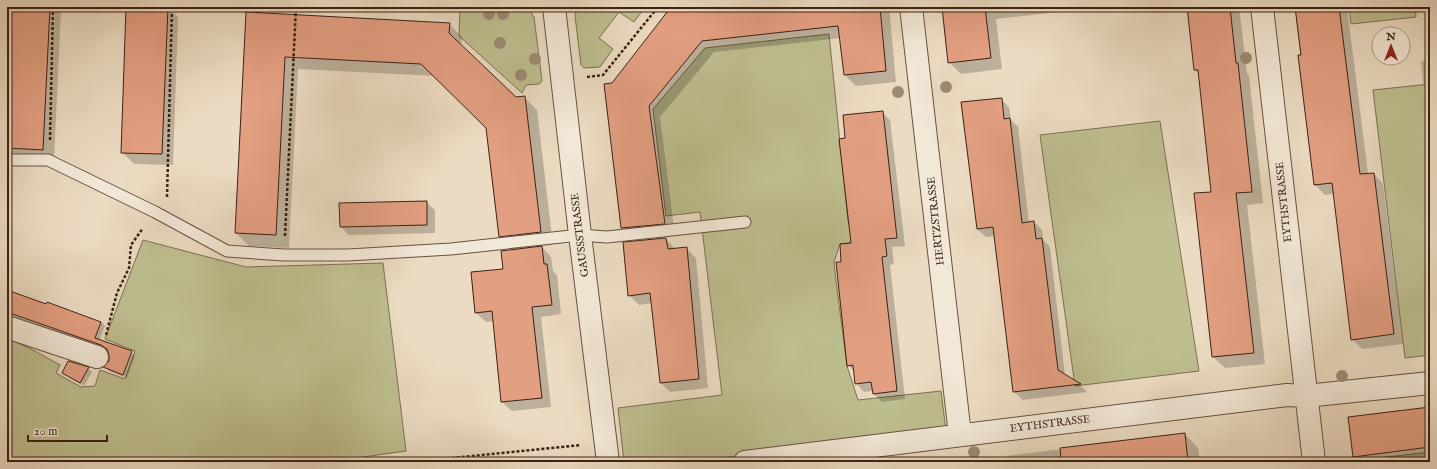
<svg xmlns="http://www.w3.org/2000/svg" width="1437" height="469" font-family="'IM FELL English',serif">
<rect width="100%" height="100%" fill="#ebdbc2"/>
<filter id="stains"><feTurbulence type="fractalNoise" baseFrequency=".005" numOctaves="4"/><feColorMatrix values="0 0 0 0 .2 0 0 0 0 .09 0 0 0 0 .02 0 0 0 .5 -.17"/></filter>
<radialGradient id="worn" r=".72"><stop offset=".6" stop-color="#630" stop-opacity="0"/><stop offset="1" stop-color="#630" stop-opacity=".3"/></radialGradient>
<g fill="#bebe8f" stroke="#7d7052">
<path d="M462 7H528L534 17 542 81 539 84 526 85 522 93 459 36 460 9Z"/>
<path d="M576 7H645L634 22 619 12 599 38 613 49 600 67 584 68 581 65 575 16Z"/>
<path d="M1349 7H1415L1416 17 1351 24Z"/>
<path d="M829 34 848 221 857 242 840 244 834 262 835 273 847 366 858 400 941 391 946 431 689 462H624L618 408 722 395 700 212 666 216 653 109 705 48Z"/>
<path d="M1430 84V355L1405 358 1373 90Z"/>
<path d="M1160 121 1199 371 1075 386 1040 135Z"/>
<path d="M143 240 246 267 383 263 406 451 328 462H7V338L33 350 60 365 56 373 81 387 95 386 100 370 125 379 135 351 105 339Z"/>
<path d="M1430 452V462H1352V461Z"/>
</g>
<g fill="#0003">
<path d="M9 7H58L61 10 54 160 13 158 7 152Z"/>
<path d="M127 7H168L178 17 173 165 134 164 122 152Z"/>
<path d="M669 7H889L896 82 856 86 845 75 841 38 714 52 660 117 675 235 633 239 622 228 605 85 612 84 670 11Z"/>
<path d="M943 7H1103L996 19 1002 69 961 74 949 62Z"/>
<path d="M1188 7H1239L1247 73 1249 76 1263 203 1247 205 1265 364 1225 368 1213 357 1195 194 1212 193 1199 74 1195 70Z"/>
<path d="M1295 7H1347L1368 174H1374L1383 184 1403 344 1362 349 1352 339 1334 194 1325 195 1315 185Z"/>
<path d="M247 13 449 24 462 37 461 46 516 98 524 97 537 110 553 245 541 246 551 257 553 271 557 275 561 314 541 317 551 407 512 411 502 402 494 321 486 322 476 313 504 270 514 250 500 236 487 128 435 76 298 69 289 248 249 246 236 233Z"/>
<path d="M1425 14H1430V87H1427L1423 83 1421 61 1430 60Z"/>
<path d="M1001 99 1009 107 1011 120 1018 127 1029 223 1034 222 1042 230 1043 240 1050 247 1065 376 1080 385 1087 392 1023 400 1014 392 995 236 986 237 977 229Z"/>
<path d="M882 112 890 120 905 246 892 247 894 264 890 265 905 399 882 402 874 394 873 391 864 392 856 383 855 372 848 365 842 263 852 244 846 139Z"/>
<path d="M426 202 435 210V233L349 235 341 227Z"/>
<path d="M666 239 676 250 686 248 696 258 708 388 670 392 661 383 652 303 639 305 629 295Z"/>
<path d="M7 290 101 322 105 326 99 341 131 352 135 356 127 378 109 371 105 367 110 362V355L106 349 7 315Z"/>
<path d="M88 368 92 372 84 386 63 373Z"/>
<path d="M1430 408V462H1359L1354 456Z"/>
<path d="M1185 434 1198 448 1200 462H1006V456Z"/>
<path d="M915 460 918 462H895Z"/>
</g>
<g fill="#e39f81" stroke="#3c2114">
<path d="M8 7H50L43 150 7 148Z"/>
<path d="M126 7H168L162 154 121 153Z"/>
<path d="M671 7H880L886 71 844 75 838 26 702 41 649 106 665 224 621 228 604 84 612 83Z"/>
<path d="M942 7H985L991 58 948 63Z"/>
<path d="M1187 7H1230L1236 63H1238L1252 192 1236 193 1254 353 1212 357 1194 193 1211 192 1198 70H1194Z"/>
<path d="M1295 7H1339L1360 174 1374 173 1394 334 1351 340 1332 183 1314 185 1298 55H1301Z"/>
<path d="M246 12 450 23 449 33 516 97 525 96 541 232 499 237 486 128 421 64 285 57 276 235 235 233Z"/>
<path d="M1002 98 1004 119 1010 118 1022 223 1034 221 1036 239 1042 238 1058 370 1081 384 1013 392 993 227 977 229 961 102Z"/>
<path d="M883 111 897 238 885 239 887 256 882 257 897 391 873 394 871 382 855 384 853 365 847 366 836 262H841L840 244 851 243 839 139 845 138 843 115Z"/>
<path d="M427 201V225L340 227 339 203Z"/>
<path d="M666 238 668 249 687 247 699 379 660 383 650 293 628 296 623 242Z"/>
<path d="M542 246 544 264H547L552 305 532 307 542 398 501 402 492 311 475 313 471 272 503 269 501 251Z"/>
<path d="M7 290 46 304 47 302 101 322 95 338 132 351 123 375 103 367 109 361V355L107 349 101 345 7 312Z"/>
<path d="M68 361 89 367 80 383 62 373Z"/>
<path d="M1430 407V447L1353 457 1348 417Z"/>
<path d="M1185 433 1188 462H1061L1060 448Z"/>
</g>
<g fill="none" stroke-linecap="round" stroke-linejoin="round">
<g stroke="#685040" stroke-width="13">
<path id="lane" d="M7 160H48L155 212 227 251 284 255H348L451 249 580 235 607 237 745 222"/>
</g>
<g stroke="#685040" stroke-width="24">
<g id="street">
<path d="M554 7 580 235 608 462"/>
<path d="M911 7 960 435"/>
<path d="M1262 7 1314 462"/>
<path d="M7 327 97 357"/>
<path d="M745 462 1287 395 1306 396 1430 383"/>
</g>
</g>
<g stroke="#3c2114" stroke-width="2.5" stroke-dasharray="3 2" stroke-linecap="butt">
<path d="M587 77 603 75 658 7"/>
<path d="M50 140 53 7"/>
<path d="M167 197 172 7"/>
<path d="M285 236 296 7"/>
<path d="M106 335 117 293 129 268 131 245 143 228"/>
<path d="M412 462 581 445"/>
</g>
<use href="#lane" stroke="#f2e8d7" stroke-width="11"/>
<use href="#street" stroke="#f2e8d7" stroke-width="22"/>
</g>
<g fill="#9c8a73">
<circle cx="489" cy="14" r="6"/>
<circle cx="503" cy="14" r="6"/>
<circle cx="500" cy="43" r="6"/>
<circle cx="1246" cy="58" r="6"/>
<circle cx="535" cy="59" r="6"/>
<circle cx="521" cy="75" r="6"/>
<circle cx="946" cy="87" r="6"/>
<circle cx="898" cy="92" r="6"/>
<circle cx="1342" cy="376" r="6"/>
<circle cx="974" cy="452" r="6"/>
</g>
<g text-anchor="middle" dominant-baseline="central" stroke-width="4" stroke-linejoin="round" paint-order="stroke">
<g font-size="11" fill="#3c2114" stroke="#f2e8d7">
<text transform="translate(1284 202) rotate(-96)">EYTHSTRASSE</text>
<text transform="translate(936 221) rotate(-96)">HERTZSTRASSE</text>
<text transform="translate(580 235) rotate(-97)">GAUSSSTRASSE</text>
<text transform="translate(1050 424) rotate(-7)">EYTHSTRASSE</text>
</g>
</g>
<rect width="1437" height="469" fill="none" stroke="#ebdbc2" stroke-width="24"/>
<rect x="8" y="8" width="1421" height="453" fill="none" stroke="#3c2114" stroke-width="2"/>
<rect x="12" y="12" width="1413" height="445" fill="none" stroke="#3c2114"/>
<g transform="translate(1391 46)"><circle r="19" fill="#f2e8d7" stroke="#a99889"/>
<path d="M0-3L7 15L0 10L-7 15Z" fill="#8f2418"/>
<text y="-6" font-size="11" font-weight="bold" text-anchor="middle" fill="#3c2114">N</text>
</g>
<path d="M28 435v6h79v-6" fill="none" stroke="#3c2114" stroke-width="2"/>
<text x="34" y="435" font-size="12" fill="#3c2114" stroke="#f2e8d7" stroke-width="3" paint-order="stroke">20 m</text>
<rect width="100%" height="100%" filter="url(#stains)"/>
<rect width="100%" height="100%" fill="url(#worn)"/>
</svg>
